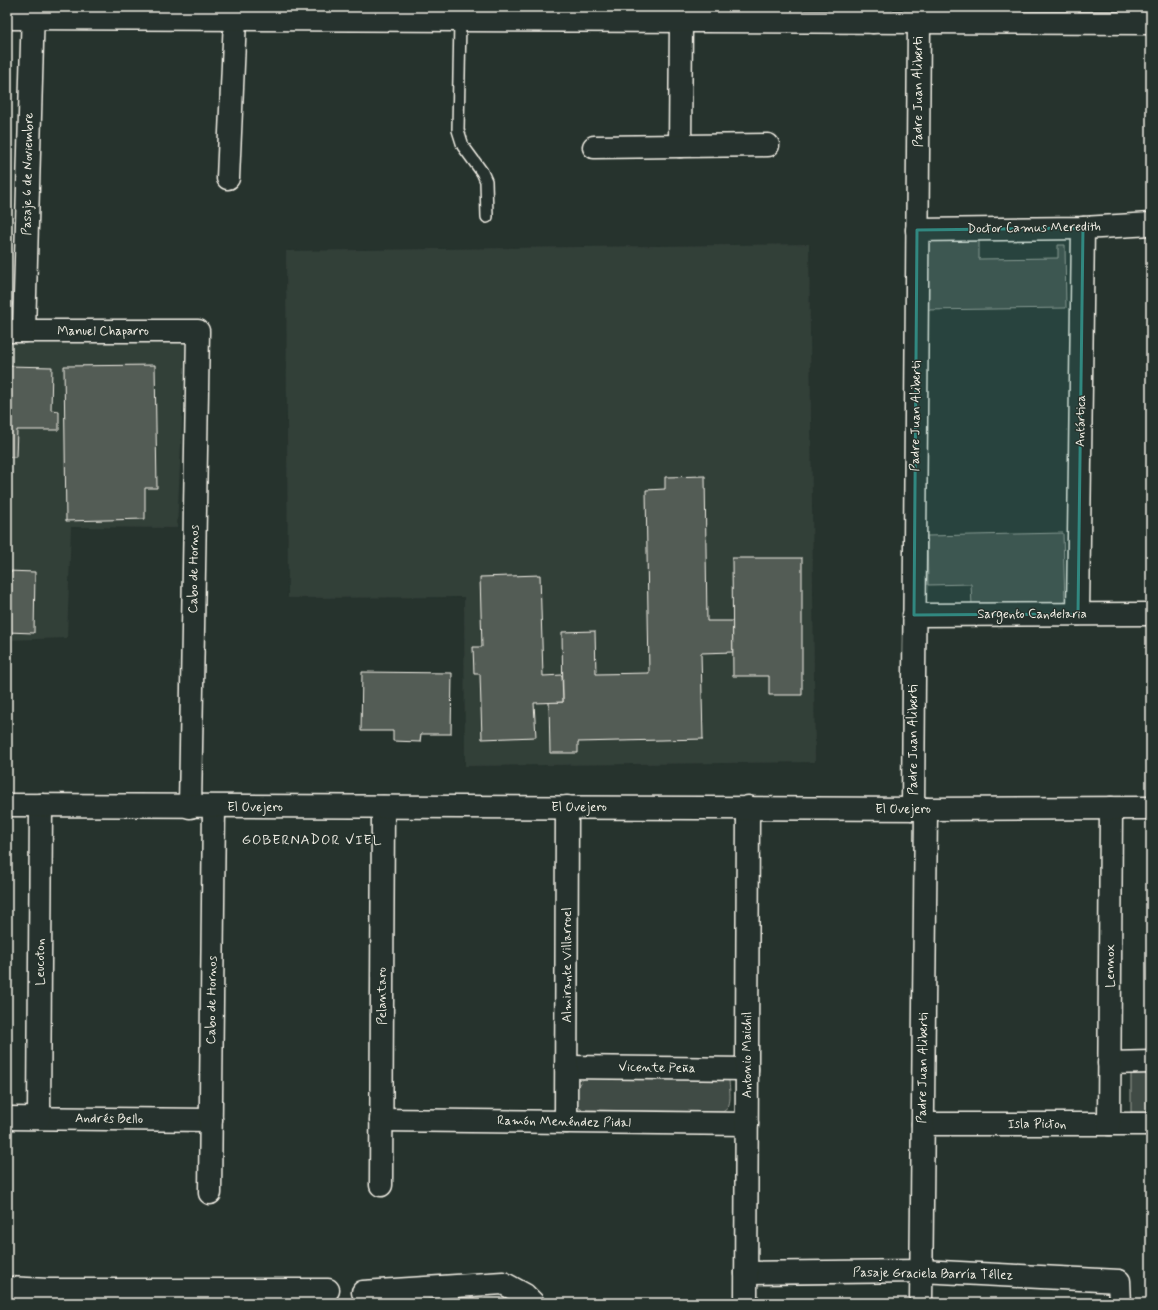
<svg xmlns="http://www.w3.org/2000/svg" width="1158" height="1310" font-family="Mynerve,sans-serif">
<rect width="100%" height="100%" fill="#26332d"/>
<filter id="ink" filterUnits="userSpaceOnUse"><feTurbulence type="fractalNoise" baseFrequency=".025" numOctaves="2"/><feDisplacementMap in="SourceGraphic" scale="8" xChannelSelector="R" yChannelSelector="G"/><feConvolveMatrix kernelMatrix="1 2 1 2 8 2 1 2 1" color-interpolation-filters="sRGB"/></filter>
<g filter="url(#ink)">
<g fill="#333f39">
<path d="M809 244 815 762 465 766 464 597 288 598 286 251Z"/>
<path d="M186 339 177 528 71 527 67 638 7 640V341Z"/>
</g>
<g fill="#414b45" stroke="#9a9e96">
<path d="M979 236V259L1058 258V245H1065L1066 308 924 310V237Z"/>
<path d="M1063 533 1065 605 972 606 971 584 928 585 927 536Z"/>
<rect x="1131" y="1072" width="20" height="40"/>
<path d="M587 1077 729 1079C729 1089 734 1108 722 1112L583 1110 579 1108C572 1098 576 1082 587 1077Z"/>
</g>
<g fill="#525c55" stroke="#f4f1e8">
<path d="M155 365 157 488H145V519L66 521 64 366Z"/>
<path d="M7 366 52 367 51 410 59 411V430H17L16 457H7Z"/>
<path d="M705 476 707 621H733V652L701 653 703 739 578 742V753H550L549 702H563L562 632 595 631 596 674 649 673 646 490 665 489V477Z"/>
<path d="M732 558H802V695H769V676H733Z"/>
<path d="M7 571 35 572 34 633 7 632Z"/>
<path d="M540 575 543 676 562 675 563 702 534 703 536 737 482 739 480 674H474L473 647H482L480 577Z"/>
<path d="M362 672 452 673 451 734H421L420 742 393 741V731H361Z"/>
</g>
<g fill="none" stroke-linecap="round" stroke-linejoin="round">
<g stroke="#f4f1e8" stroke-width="14">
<path id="service" d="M460 20 458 130 463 146 482 172 486 181 487 217"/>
</g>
<g stroke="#f4f1e8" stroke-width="25">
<g id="minor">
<path d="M873 22 874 7"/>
<path d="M680 146 681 21"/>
<path d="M594 147 768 145"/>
<path d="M228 178 235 19"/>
<path d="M917 230 1083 228 1151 224"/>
<path d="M7 331H198L190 807"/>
<path d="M24 331 33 7"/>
<path d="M1078 614 1083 228"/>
<path d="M914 615 1151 614"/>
<path d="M913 809 919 22"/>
<path d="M1109 1063 1151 1062"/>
<path d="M567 1067 747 1069"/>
<path d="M7 1118 211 1120"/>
<path d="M39 1118 41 805"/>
<path d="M381 1120 747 1124"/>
<path d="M566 1122 567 807"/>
<path d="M923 1124H1151"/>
<path d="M1109 1124 1111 808"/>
<path d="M381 1185 383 807"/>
<path d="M210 1193 214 807"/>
<path d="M746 1273 921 1271 1119 1281 1120 1303"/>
<path d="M7 1288 48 1290H328"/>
<path d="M363 1292 503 1283 525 1295 533 1303"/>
<path d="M746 1303 748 807"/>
<path d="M921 1303 926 809"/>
</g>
</g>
<g stroke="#f4f1e8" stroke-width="25">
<g id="tertiary">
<path d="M7 18 1151 23"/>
<path d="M7 805 926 809 1151 808"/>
</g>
</g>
<use href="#service" stroke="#26332d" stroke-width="11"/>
<use href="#minor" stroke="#26332d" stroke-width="22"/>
<use href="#tertiary" stroke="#26332d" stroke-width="22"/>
</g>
</g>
<path fill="#318880" fill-opacity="0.2" stroke="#318880" stroke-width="3" stroke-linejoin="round" d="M1083 228 1078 614 914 615 917 230Z"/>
<g text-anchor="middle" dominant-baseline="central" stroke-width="3" stroke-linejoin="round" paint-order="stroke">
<g font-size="13" fill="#f4f1e8" stroke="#26332d">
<text transform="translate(918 92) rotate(-90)">Padre Juan Aliberti</text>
<text transform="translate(28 174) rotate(-89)">Pasaje 6 de Noviembre</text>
<text transform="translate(1034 228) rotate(-1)">Doctor Camus Meredith</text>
<text x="103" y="331">Manuel Chaparro</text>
<text transform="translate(916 416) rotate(-89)">Padre Juan Aliberti</text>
<text transform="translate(1081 421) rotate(-89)">Antártica</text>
<text transform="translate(194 569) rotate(-89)">Cabo de Hornos</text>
<text x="1032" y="614">Sargento Candelaria</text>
<text transform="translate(913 740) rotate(-90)">Padre Juan Aliberti</text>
<text x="255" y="807">El Ovejero</text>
<text x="579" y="807">El Ovejero</text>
<text x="903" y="809">El Ovejero</text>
<text transform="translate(40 962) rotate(-90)">Leucoton</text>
<text transform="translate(567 965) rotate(-90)">Almirante Villarroel</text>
<text transform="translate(1110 966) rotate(-90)">Lennox</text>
<text transform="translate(382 996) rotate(-90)">Pelantaro</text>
<text transform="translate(212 1000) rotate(-89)">Cabo de Hornos</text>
<text transform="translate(747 1055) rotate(-90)">Antonio Maichil</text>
<text transform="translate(657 1068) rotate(1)">Vicente Peña</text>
<text transform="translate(923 1068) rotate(-89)">Padre Juan Aliberti</text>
<text transform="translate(109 1119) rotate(1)">Andrés Bello</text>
<text transform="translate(564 1122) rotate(1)">Ramón Menéndez Pidal</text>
<text x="1037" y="1124">Isla Picton</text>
<text transform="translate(933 1274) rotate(1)">Pasaje Graciela Barría Téllez</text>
</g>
<g font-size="14" letter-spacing="1" fill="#f4f1e8" stroke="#26332d">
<text x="312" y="840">GOBERNADOR VIEL</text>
</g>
</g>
<rect width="1158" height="1310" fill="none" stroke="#26332d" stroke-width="24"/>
<rect x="12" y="12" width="1134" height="1286" fill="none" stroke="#f4f1e8" stroke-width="1.5" filter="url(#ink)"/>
</svg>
